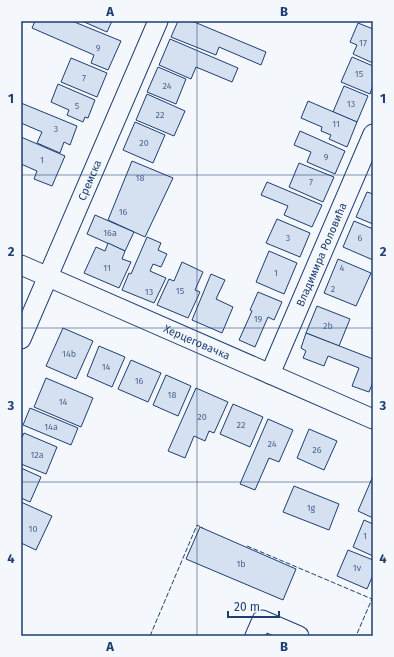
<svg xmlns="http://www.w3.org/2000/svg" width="394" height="657" font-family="'Fira Sans',sans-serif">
<rect width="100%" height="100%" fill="#f4f7fb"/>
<g fill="#d5e0f0" stroke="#1d3f73">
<path d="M35 21H72L121 41 108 70 91 63 94 55 32 28Z"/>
<path d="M82 21H112L107 32Z"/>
<path d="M178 21H192L266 52 261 65 219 47 216 55 171 37Z"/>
<path d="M358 23 373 29V63L353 54 357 45 350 42Z"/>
<path d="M170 39 238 68 232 82 196 67 191 79 159 65Z"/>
<path d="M352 57 373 66V85L370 94 341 82Z"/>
<path d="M71 58 107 73 97 97 61 82Z"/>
<path d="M158 67 186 79 176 104 147 92Z"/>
<path d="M58 84 95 100 88 118 85 117 83 122 67 115 69 110 51 102Z"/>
<path d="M344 86 368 96 357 122 333 112Z"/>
<path d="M147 94 185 111 174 136 136 120Z"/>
<path d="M308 101 357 122 347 147 329 139 331 135 321 131 322 127 301 118Z"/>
<path d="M21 103 77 126 70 145 64 142 60 153 37 143 42 132 21 123Z"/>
<path d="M135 122 165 135 153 163 123 150Z"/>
<path d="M300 131 345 151 335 174 307 162 311 152 294 145Z"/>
<path d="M21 137 65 156 52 186 34 179 37 171 21 164Z"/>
<path d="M132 161 173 178 145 237 108 220Z"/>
<path d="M299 163 334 177 323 202 289 187Z"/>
<path d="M267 182 322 205 312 227 284 215 288 206 261 195Z"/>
<path d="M367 192 373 194V224L356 217Z"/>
<path d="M95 215 134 232 125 251 87 234Z"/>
<path d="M277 219 310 233 300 257 266 243Z"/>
<path d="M354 221 373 229V260L343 247Z"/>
<path d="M147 237 161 243 158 250 167 254 161 267 153 264 150 271 166 278 154 303 122 290 129 273 131 274Z"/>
<path d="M108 243 125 251 122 259 131 262 119 288 84 273 96 247 105 251Z"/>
<path d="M269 251 297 263 284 294 256 282Z"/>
<path d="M338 259 371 273 356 306 324 293Z"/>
<path d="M182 262 203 272 195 290 200 292 188 318 157 305 169 279 174 281Z"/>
<path d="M211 274 225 280 216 299 233 307 222 333 192 320Z"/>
<path d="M258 292 282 302 274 320 268 317 255 347 239 340 252 311 250 310Z"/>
<path d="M317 306 350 319 339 346 306 333Z"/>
<path d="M63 328 93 341 76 379 46 366Z"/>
<path d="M306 333 373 359V382L369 392 352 386 359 368 328 356 324 366 303 358 306 351 301 348Z"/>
<path d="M99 346 125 357 112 387 87 376Z"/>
<path d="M131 360 161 373 148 402 118 389Z"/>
<path d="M166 375 191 386 178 416 153 405Z"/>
<path d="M46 378 93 398 81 427 34 407Z"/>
<path d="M196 388 228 402 214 433 209 431 205 441 194 436 185 458 168 451Z"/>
<path d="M233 404 263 417 250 447 220 434Z"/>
<path d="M30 408 78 428 71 445 23 425Z"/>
<path d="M268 419 293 430 279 462 269 458 255 490 240 484Z"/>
<path d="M309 429 337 441 324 470 297 458Z"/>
<path d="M24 433 57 447 46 474 21 464V439Z"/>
<path d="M21 468 41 477 30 502 21 498Z"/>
<path d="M373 476V518L358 511Z"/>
<path d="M294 486 339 504 329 530 283 512Z"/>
<path d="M21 502 52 516 36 550 21 543Z"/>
<path d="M364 520 373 524V556L353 547Z"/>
<path d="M200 527 296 569 283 600 186 559Z"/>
<path d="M348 550 373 560V575L367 589 337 576Z"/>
</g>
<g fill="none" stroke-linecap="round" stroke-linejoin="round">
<g stroke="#1d3f73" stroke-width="21">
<g id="minor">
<path id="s1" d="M21 265 373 419"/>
<path id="s2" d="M21 339 158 21"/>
<path id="s3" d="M270 374 373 134"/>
<path d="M255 636 262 620 299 636"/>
</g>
</g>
<use href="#minor" stroke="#f4f7fb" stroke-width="19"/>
<g stroke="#1d3f73" stroke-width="1" stroke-dasharray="5 2" stroke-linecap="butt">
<path d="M247 546 372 599 356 636"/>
<path d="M150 636 197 525 203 528"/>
</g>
</g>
<path fill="none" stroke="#1d3f73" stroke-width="1" stroke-opacity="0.55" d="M197 21V636M21 175H373M21 328H373M21 482H373"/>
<g text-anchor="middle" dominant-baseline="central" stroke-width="3" stroke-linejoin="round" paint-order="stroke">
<g font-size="9" fill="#4b6792">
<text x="363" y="43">17</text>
<text x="98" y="48">9</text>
<text x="359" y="74">15</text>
<text x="84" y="78">7</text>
<text x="167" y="86">24</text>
<text x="351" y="104">13</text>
<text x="77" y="106">5</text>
<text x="160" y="115">22</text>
<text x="336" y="124">11</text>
<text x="56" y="129">3</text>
<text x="144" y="143">20</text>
<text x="326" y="157">9</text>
<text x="42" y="160">1</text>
<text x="140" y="178">18</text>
<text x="311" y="182">7</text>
<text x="123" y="212">16</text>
<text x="110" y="233">16a</text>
<text x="288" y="238">3</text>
<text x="360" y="238">6</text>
<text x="107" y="268">11</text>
<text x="342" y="268">4</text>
<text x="276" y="273">1</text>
<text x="333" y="289">2</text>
<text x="180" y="291">15</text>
<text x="149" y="292">13</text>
<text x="258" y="319">19</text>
<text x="328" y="326">2b</text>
<text x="69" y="354">14b</text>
<text x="106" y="367">14</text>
<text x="139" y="381">16</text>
<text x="172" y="395">18</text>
<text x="63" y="402">14</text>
<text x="202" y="417">20</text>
<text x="241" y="425">22</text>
<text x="51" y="427">14a</text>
<text x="272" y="444">24</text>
<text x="317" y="450">26</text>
<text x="37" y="455">12a</text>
<text x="311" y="508">1g</text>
<text x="33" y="529">10</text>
<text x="365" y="536">1</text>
<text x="241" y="564">1b</text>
<text x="357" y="568">1v</text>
</g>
<g font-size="11" fill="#1d3f73" stroke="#f4f7fb">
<text stroke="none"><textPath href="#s2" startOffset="173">Сремска</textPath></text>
<text stroke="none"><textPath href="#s3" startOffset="130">Владимира Роловића</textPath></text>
<text stroke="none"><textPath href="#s1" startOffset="192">Херцеговачка</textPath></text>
</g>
</g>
<rect width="394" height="657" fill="none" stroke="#f4f7fb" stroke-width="44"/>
<path d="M228 611v6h51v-6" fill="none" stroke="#1d3f73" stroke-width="2"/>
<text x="234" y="611" font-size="12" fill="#1d3f73" stroke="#f4f7fb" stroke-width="3" paint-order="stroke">20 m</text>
<rect x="22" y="22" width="350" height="613" fill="none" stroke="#1d3f73" stroke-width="1.5"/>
<g font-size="13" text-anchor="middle" font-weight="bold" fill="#1d3f73">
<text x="110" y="16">A</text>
<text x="284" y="16">B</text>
<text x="11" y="103">1</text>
<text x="383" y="103">1</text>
<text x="11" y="256">2</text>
<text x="383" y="256">2</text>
<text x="11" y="410">3</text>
<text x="383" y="410">3</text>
<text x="11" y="563">4</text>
<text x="383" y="563">4</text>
<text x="110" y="651">A</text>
<text x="284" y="651">B</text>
</g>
</svg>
